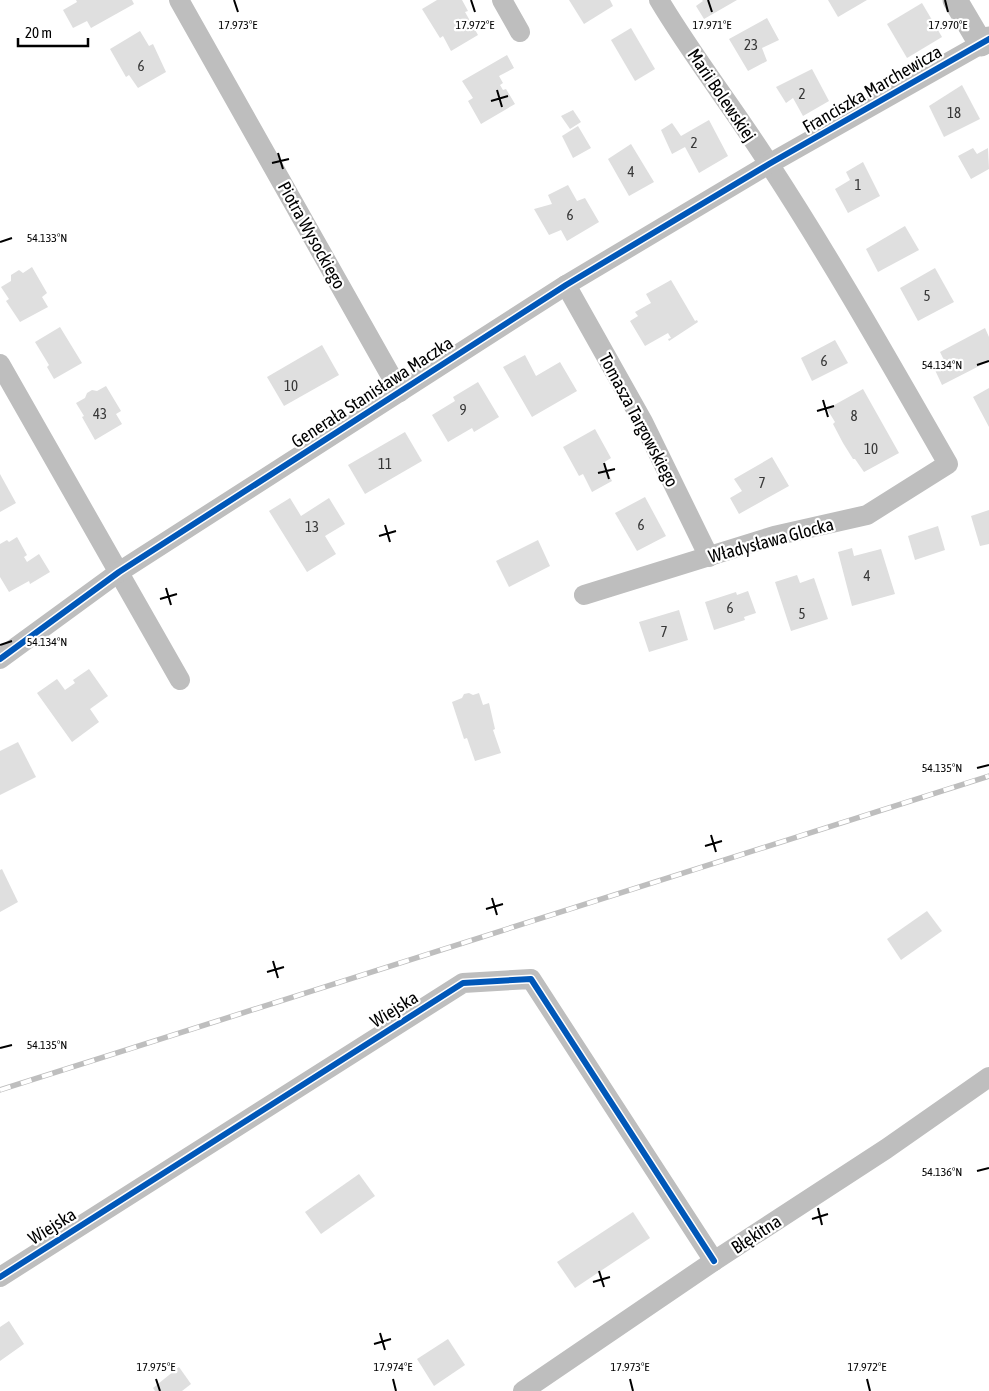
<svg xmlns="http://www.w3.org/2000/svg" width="989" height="1391" font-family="'Asap Condensed',sans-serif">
<rect width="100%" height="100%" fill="#fff"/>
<g fill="#dfdfdf">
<path d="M76 0H132L134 4 91 28 87 21 73 28 63 10 77 2Z"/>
<path d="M437 0H462L468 11 465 12 478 35 451 51 443 36 440 38 422 9Z"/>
<path d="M569 0H610L613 6 584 24Z"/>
<path d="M702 0H737L704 19 696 6 703 1Z"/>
<path d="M828 0H867L838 17Z"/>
<path d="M922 3 942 37 907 58 887 24Z"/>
<path d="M767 18 779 40 762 48 767 61 748 71 729 39Z"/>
<path d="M631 28 655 69 635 81 611 40Z"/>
<path d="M140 31 149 46 153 44 166 72 138 88 129 75 126 77 110 49Z"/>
<path d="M507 55 514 68 499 76 503 83 500 85 503 90 506 89 515 104 481 124 468 101 473 98 462 81Z"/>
<path d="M812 69 829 101 803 116 793 98 786 103 776 87Z"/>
<path d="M962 85 980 119 944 137 929 106Z"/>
<path d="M573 110 581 122 570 129 561 116Z"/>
<path d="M709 120 728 156 699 173 685 147 672 154 661 130 672 123 681 136Z"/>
<path d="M578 126 591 148 573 158 562 136Z"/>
<path d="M631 144 654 182 629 196 608 159Z"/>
<path d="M973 148 977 154 988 148 989 169 971 179 958 156Z"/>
<path d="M863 162 880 196 848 213 835 189 850 180 846 172Z"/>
<path d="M568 185 577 201 585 198 599 222 567 241 561 230 549 235 534 209 552 204 548 195Z"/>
<path d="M905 226 919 250 878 272 866 249Z"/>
<path d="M32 267 47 293 42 297 48 307 20 322 6 301 9 299 1 287 11 281V275L19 270 23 273Z"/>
<path d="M935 268 954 302 918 321 900 288Z"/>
<path d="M671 280 695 321 697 320 698 322 669 341 668 339 671 338 668 333 645 346 630 321 638 316 635 312 651 303 646 294Z"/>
<path d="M60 327 82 363 54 379 47 367 49 365 35 342Z"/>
<path d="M985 328 989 337V361L942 385 935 370 946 364 940 352Z"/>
<path d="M835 340 848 363 812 381 801 358Z"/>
<path d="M322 345 339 375 284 406 267 377Z"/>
<path d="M525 355 536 376 560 362 577 391 532 417 503 367Z"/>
<path d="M478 382 499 417 474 432 472 428 448 442 432 415 455 401 453 397Z"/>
<path d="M106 386 121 411 116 414 122 424 95 440 82 417 84 416 76 403 85 398 87 393 92 390 97 391Z"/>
<path d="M989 388V427L973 397Z"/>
<path d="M863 389 899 453 864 472 855 459H853L843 443 833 424 835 422 827 409Z"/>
<path d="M595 429 611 458 603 463 612 481 592 492 583 474 579 476 563 447Z"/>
<path d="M405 432 422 461 365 494 348 465Z"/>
<path d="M772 457 789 486 739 514 730 498 742 491 734 479Z"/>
<path d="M0 474 16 503 0 512Z"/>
<path d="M645 497 666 536 637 551 615 513Z"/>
<path d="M290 498 301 516 329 498 345 524 325 536 336 554 307 572 269 511Z"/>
<path d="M989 510V544L980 546 971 516Z"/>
<path d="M938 526 945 550 915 560 908 536Z"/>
<path d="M17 537 27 555 24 557 27 562 39 554 50 572 30 584 29 581 9 592 0 577V544L7 540 9 542Z"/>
<path d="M538 540 550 566 509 587 496 561Z"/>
<path d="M852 548 854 556 881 549 895 594 852 606 838 552Z"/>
<path d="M797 575 800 583 814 578 828 619 791 631 775 582Z"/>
<path d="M748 591 756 613 744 617 745 620 714 630 705 602 736 592 737 595Z"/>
<path d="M679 610 688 640 649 652 639 622Z"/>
<path d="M89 669 108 696 90 709 99 722 72 742 37 693 57 679 65 690 75 683 73 680Z"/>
<path d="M469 693 473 695 479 693 483 705 489 703 495 729 493 730 501 753 475 761 467 738 464 739 452 702 462 698 464 694Z"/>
<path d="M18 742 36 777 0 795V751Z"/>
<path d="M2 869 18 902 0 912V870Z"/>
<path d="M927 911 942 931 901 960 887 939Z"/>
<path d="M359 1174 375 1196 321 1234 305 1212Z"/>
<path d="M633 1212 650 1238 575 1288 557 1262Z"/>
<path d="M9 1321 24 1344 0 1361V1327Z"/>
<path d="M448 1339 465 1365 434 1386 417 1359Z"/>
<path d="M179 1367 191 1384 182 1391H155L153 1388Z"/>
</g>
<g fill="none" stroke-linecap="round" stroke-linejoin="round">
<g stroke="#bebebe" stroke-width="20">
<path d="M179 0 400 392"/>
<path d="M502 0 520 32"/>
<path d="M566 285 643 422 709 557"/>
<path d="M0 364 180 680"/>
<path d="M584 595 774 536 867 515 948 464C890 363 833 262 769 164 734 109 693 57 659 0"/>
<path d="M0 659 119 572 566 285 769 164 981 44"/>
<path d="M0 1277 463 983 531 979 714 1261"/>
<path d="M523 1391 714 1261 886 1149 989 1077"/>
</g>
<path stroke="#bebebe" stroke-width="25" d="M955 0 981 44 989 39"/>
<g stroke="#bebebe" stroke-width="5.5">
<path id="rail" d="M0 1090 989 776"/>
</g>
<use href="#rail" stroke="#fff" stroke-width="4" stroke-dasharray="11" stroke-linecap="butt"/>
<g stroke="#fff" stroke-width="9">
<g id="cycleway">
<path d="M0 659 119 572 566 285 769 164 989 39"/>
<path d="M0 1277 463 983 531 979 714 1261"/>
</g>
</g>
<use href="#cycleway" stroke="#0057b8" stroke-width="6"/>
</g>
<path fill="none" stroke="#000" stroke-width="2" d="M234 0 238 12M471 0 475 12M708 0 712 12M945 0 948 12M497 90 502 107M491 101 508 96M278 153 283 169M272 163 289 159M0 242 12 238M977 365 989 361M823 400 828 417M817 411 834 406M604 463 609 479M598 473 615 469M385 525 390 542M379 536 396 531M166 588 171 605M160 599 177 594M0 645 12 641M977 768 989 765M711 835 716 852M705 846 722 841M492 898 497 915M486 909 503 904M273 961 278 978M267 972 284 967M0 1048 12 1045M977 1171 989 1168M818 1208 822 1225M812 1219 828 1214M599 1271 604 1287M593 1282 610 1277M380 1333 385 1350M374 1344 391 1339M156 1379 160 1391M393 1379 396 1391M630 1379 633 1391M867 1379 870 1391"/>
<g text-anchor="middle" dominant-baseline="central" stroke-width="4.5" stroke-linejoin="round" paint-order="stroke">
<g font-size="15" fill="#383838">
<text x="751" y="44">23</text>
<text x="141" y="65">6</text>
<text x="802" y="93">2</text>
<text x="954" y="112">18</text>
<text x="694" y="142">2</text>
<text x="631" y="171">4</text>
<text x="858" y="184">1</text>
<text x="570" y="214">6</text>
<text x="927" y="295">5</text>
<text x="824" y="360">6</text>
<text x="291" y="385">10</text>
<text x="463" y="409">9</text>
<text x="100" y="413">43</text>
<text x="854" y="415">8</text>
<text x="871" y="448">10</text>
<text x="385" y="463">11</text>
<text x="762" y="482">7</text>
<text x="641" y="524">6</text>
<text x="312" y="526">13</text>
<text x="867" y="575">4</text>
<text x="730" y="607">6</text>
<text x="802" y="613">5</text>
<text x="664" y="631">7</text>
</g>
<g font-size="18" fill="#000" stroke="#fff">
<text transform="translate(872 89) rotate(-30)">Franciszka Marchewicza</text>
<text transform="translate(722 95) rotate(56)">Marii Bolewskiej</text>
<text transform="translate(312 235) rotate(61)">Piotra Wysockiego</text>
<text transform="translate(372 392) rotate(-33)">Generała Stanisława Maczka</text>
<text transform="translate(639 420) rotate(62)">Tomasza Targowskiego</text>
<text transform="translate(771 540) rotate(-15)">Władysława Glocka</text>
<text transform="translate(394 1009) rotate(-32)">Wiejska</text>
<text transform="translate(52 1226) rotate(-32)">Wiejska</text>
<text transform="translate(756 1234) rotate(-33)">Błękitna</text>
</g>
</g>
<g font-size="12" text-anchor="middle" fill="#000" stroke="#fff" stroke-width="4.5" stroke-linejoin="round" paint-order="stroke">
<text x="238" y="29">17.973°E</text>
<text x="475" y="29">17.972°E</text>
<text x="712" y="29">17.971°E</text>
<text x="948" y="29">17.970°E</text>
<text x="47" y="242">54.133°N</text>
<text x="942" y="369">54.134°N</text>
<text x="47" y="646">54.134°N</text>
<text x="942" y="772">54.135°N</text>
<text x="47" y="1049">54.135°N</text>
<text x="942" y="1176">54.136°N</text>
<text x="156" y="1371">17.975°E</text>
<text x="393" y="1371">17.974°E</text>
<text x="630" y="1371">17.973°E</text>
<text x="867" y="1371">17.972°E</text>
</g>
<path d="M18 38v8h70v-8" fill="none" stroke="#000000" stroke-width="2.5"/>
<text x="25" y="38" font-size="15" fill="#000000" stroke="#ffffff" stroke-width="4" paint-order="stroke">20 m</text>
</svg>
